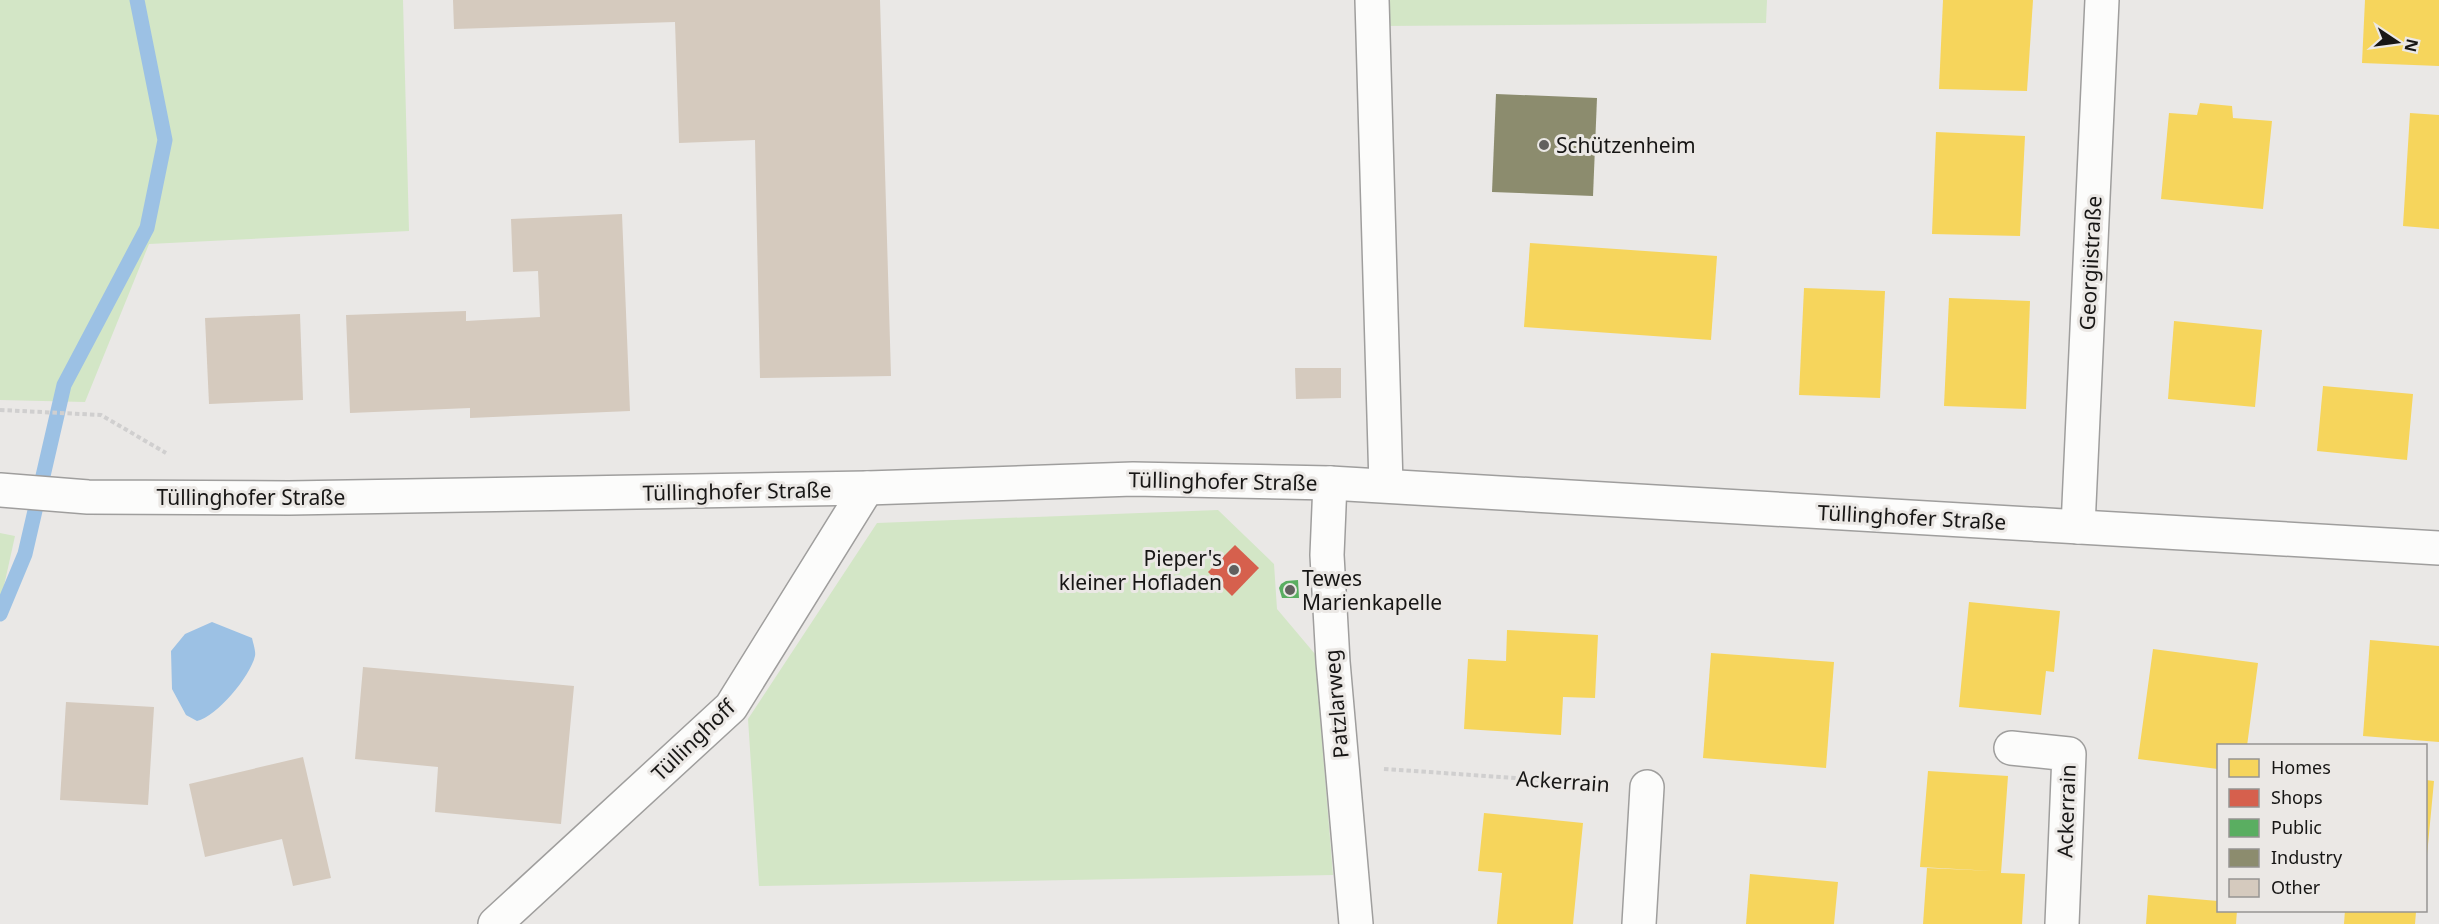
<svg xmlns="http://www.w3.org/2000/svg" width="2439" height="924" font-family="'Noto Sans',sans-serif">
<rect width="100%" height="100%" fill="#eae8e6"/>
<g fill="#d3e6c6">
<path d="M0 0H403L409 231 149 244 85 402 0 400Z"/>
<path d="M1384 0H1767L1766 23 1384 26Z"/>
<path d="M1218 510 1274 564 1277 609 1315 654 1333 875 759 886 748 719 877 523Z"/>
<path d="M0 533 15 536 0 604Z"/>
</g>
<path fill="#9cc1e4" d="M212 622 252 638C253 643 256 651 255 656 250 677 217 716 197 721L186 715 172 689 171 651 185 634Z"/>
<g fill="#f6d55c">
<path d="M1943 0H2033L2027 91 1939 89Z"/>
<path d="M2365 0H2439V66L2362 63Z"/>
<path d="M2200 103 2232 106 2233 118 2272 121 2263 209 2161 199 2169 113 2197 115Z"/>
<path d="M2410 113 2439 115V229L2403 226Z"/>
<path d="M1936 132 2025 136 2020 236 1932 234Z"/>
<path d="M1530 243 1717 256 1711 340 1524 327Z"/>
<path d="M1804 288 1885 291 1880 398 1799 395Z"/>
<path d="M1949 298 2030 301 2026 409 1944 406Z"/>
<path d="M2174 321 2262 330 2255 407 2168 399Z"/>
<path d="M2323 386 2413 394 2407 460 2317 451Z"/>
<path d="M1969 602 2060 611 2054 672 2046 671 2041 715 1959 707Z"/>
<path d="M1507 630 1598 635 1595 698 1563 697 1561 735 1464 729 1468 659 1506 661Z"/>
<path d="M2370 640 2439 646V742L2363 736Z"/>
<path d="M2153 649 2258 663 2247 746H2218V769L2138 759Z"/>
<path d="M1711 653 1834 662 1826 768 1703 758Z"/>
<path d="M1928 771 2008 776 2001 873 2025 874 2022 924H1923L1927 868 1993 871 1920 867Z"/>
<path d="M2426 780 2434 781 2427 855H2426Z"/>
<path d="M1484 813 1583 823 1573 924H1497L1502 873 1478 871Z"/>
<path d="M1750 874 1838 882 1834 924H1746Z"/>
<path d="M2148 895 2218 901V910H2237L2236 924H2146Z"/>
<path d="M2345 910 2416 912 2415 924H2344Z"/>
</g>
<path fill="#d6604d" d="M1235 545 1259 568 1232 596 1208 572Z"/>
<path fill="#5aae61" d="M1298 580 1299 598H1282L1279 588 1281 584 1286 581Z"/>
<path fill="#8c8c6e" d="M1496 94 1597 98 1593 196 1492 192Z"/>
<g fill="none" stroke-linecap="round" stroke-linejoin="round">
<path stroke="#9cc1e4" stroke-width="15" d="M0 614 25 554 64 385 147 228 165 140 137 0"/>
</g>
<g fill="#d5cabe">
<path d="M453 0H880L891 376 760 378 755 140 679 143 675 22 454 29Z"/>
<path d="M622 214 630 411 470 418V408L350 413 346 315 466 311V321L540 317 538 271 513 272 511 219Z"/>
<path d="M300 314 303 400 209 404 205 318Z"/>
<path d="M1295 368H1341V398L1296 399Z"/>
<path d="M363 667 574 686 561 824 435 812 438 767 355 759Z"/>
<path d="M66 702 154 707 148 805 60 800Z"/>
<path d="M303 757 331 878 293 886 282 839 205 857 189 784Z"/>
</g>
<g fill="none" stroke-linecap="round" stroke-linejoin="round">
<g stroke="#9f9e9d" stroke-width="36">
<g id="minor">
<path d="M1372 0 1386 485"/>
<path d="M1330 483 1327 555 1333 662 1356 924"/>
<path d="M2078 527 2102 0"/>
<path d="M2011 748 2069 754 2062 924"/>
<path d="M495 924 731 707 867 488"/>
<path d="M1639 924 1647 787"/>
</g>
</g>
<g stroke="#9f9e9d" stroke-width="36">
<path id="major" d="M0 490 88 497 289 498 867 488 1133 479 1330 483 2439 548"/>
</g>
<g stroke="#d0cfcf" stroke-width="4" stroke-dasharray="4.5 3" stroke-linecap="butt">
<path d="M0 410 101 415 166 453"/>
<path d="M1384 769 1604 784"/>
</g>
<use href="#minor" stroke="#fcfcfb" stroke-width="33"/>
<use href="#major" stroke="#fcfcfb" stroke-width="33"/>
</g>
<g fill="#61605e" stroke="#ebe8e5" stroke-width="2">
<circle cx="1544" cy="145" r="6"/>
<circle cx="1234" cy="570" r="6"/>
<circle cx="1290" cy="590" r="6"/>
</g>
<g text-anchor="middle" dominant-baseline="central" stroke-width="6" stroke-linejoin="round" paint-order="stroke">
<g font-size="21" fill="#171615" stroke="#ebe8e5" text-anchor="start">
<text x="1556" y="145">Schützenheim</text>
<text x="1222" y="558" text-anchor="end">Pieper's<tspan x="1222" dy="24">kleiner Hofladen</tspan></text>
<text x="1302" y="578">Tewes<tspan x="1302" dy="24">Marienkapelle</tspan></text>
</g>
<g font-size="21" fill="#171615" stroke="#ebe8e5">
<text transform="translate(2090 263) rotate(-87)">Georgiistraße</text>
<text transform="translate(1223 481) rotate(1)">Tüllinghofer Straße</text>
<text transform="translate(737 491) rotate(-1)">Tüllinghofer Straße</text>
<text x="251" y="497">Tüllinghofer Straße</text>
<text transform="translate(1912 517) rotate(3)">Tüllinghofer Straße</text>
<text transform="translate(1336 704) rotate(-95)">Patzlarweg</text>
<text transform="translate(693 740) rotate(-44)">Tüllinghoff</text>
<text transform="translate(1563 781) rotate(4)">Ackerrain</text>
<text transform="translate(2066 811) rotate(-88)">Ackerrain</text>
</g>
</g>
<rect x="2217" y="744" width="210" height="168" fill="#ebe8e5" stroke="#969492" stroke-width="1.5"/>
<rect x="2229" y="759" width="30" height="18" fill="#f6d55c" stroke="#969492" stroke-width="1.5"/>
<text x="2271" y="774" font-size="18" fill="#171615">Homes</text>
<rect x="2229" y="789" width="30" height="18" fill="#d6604d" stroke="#969492" stroke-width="1.5"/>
<text x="2271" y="804" font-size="18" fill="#171615">Shops</text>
<rect x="2229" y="819" width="30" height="18" fill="#5aae61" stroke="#969492" stroke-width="1.5"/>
<text x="2271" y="834" font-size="18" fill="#171615">Public</text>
<rect x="2229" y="849" width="30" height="18" fill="#8c8c6e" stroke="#969492" stroke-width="1.5"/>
<text x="2271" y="864" font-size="18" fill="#171615">Industry</text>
<rect x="2229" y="879" width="30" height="18" fill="#d5cabe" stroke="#969492" stroke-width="1.5"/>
<text x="2271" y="894" font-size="18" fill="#171615">Other</text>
<g transform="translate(2397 42) rotate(103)" stroke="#ebe8e5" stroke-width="4.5" paint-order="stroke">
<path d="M0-4.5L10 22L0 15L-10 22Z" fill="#171615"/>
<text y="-9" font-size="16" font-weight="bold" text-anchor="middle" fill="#171615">N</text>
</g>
</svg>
